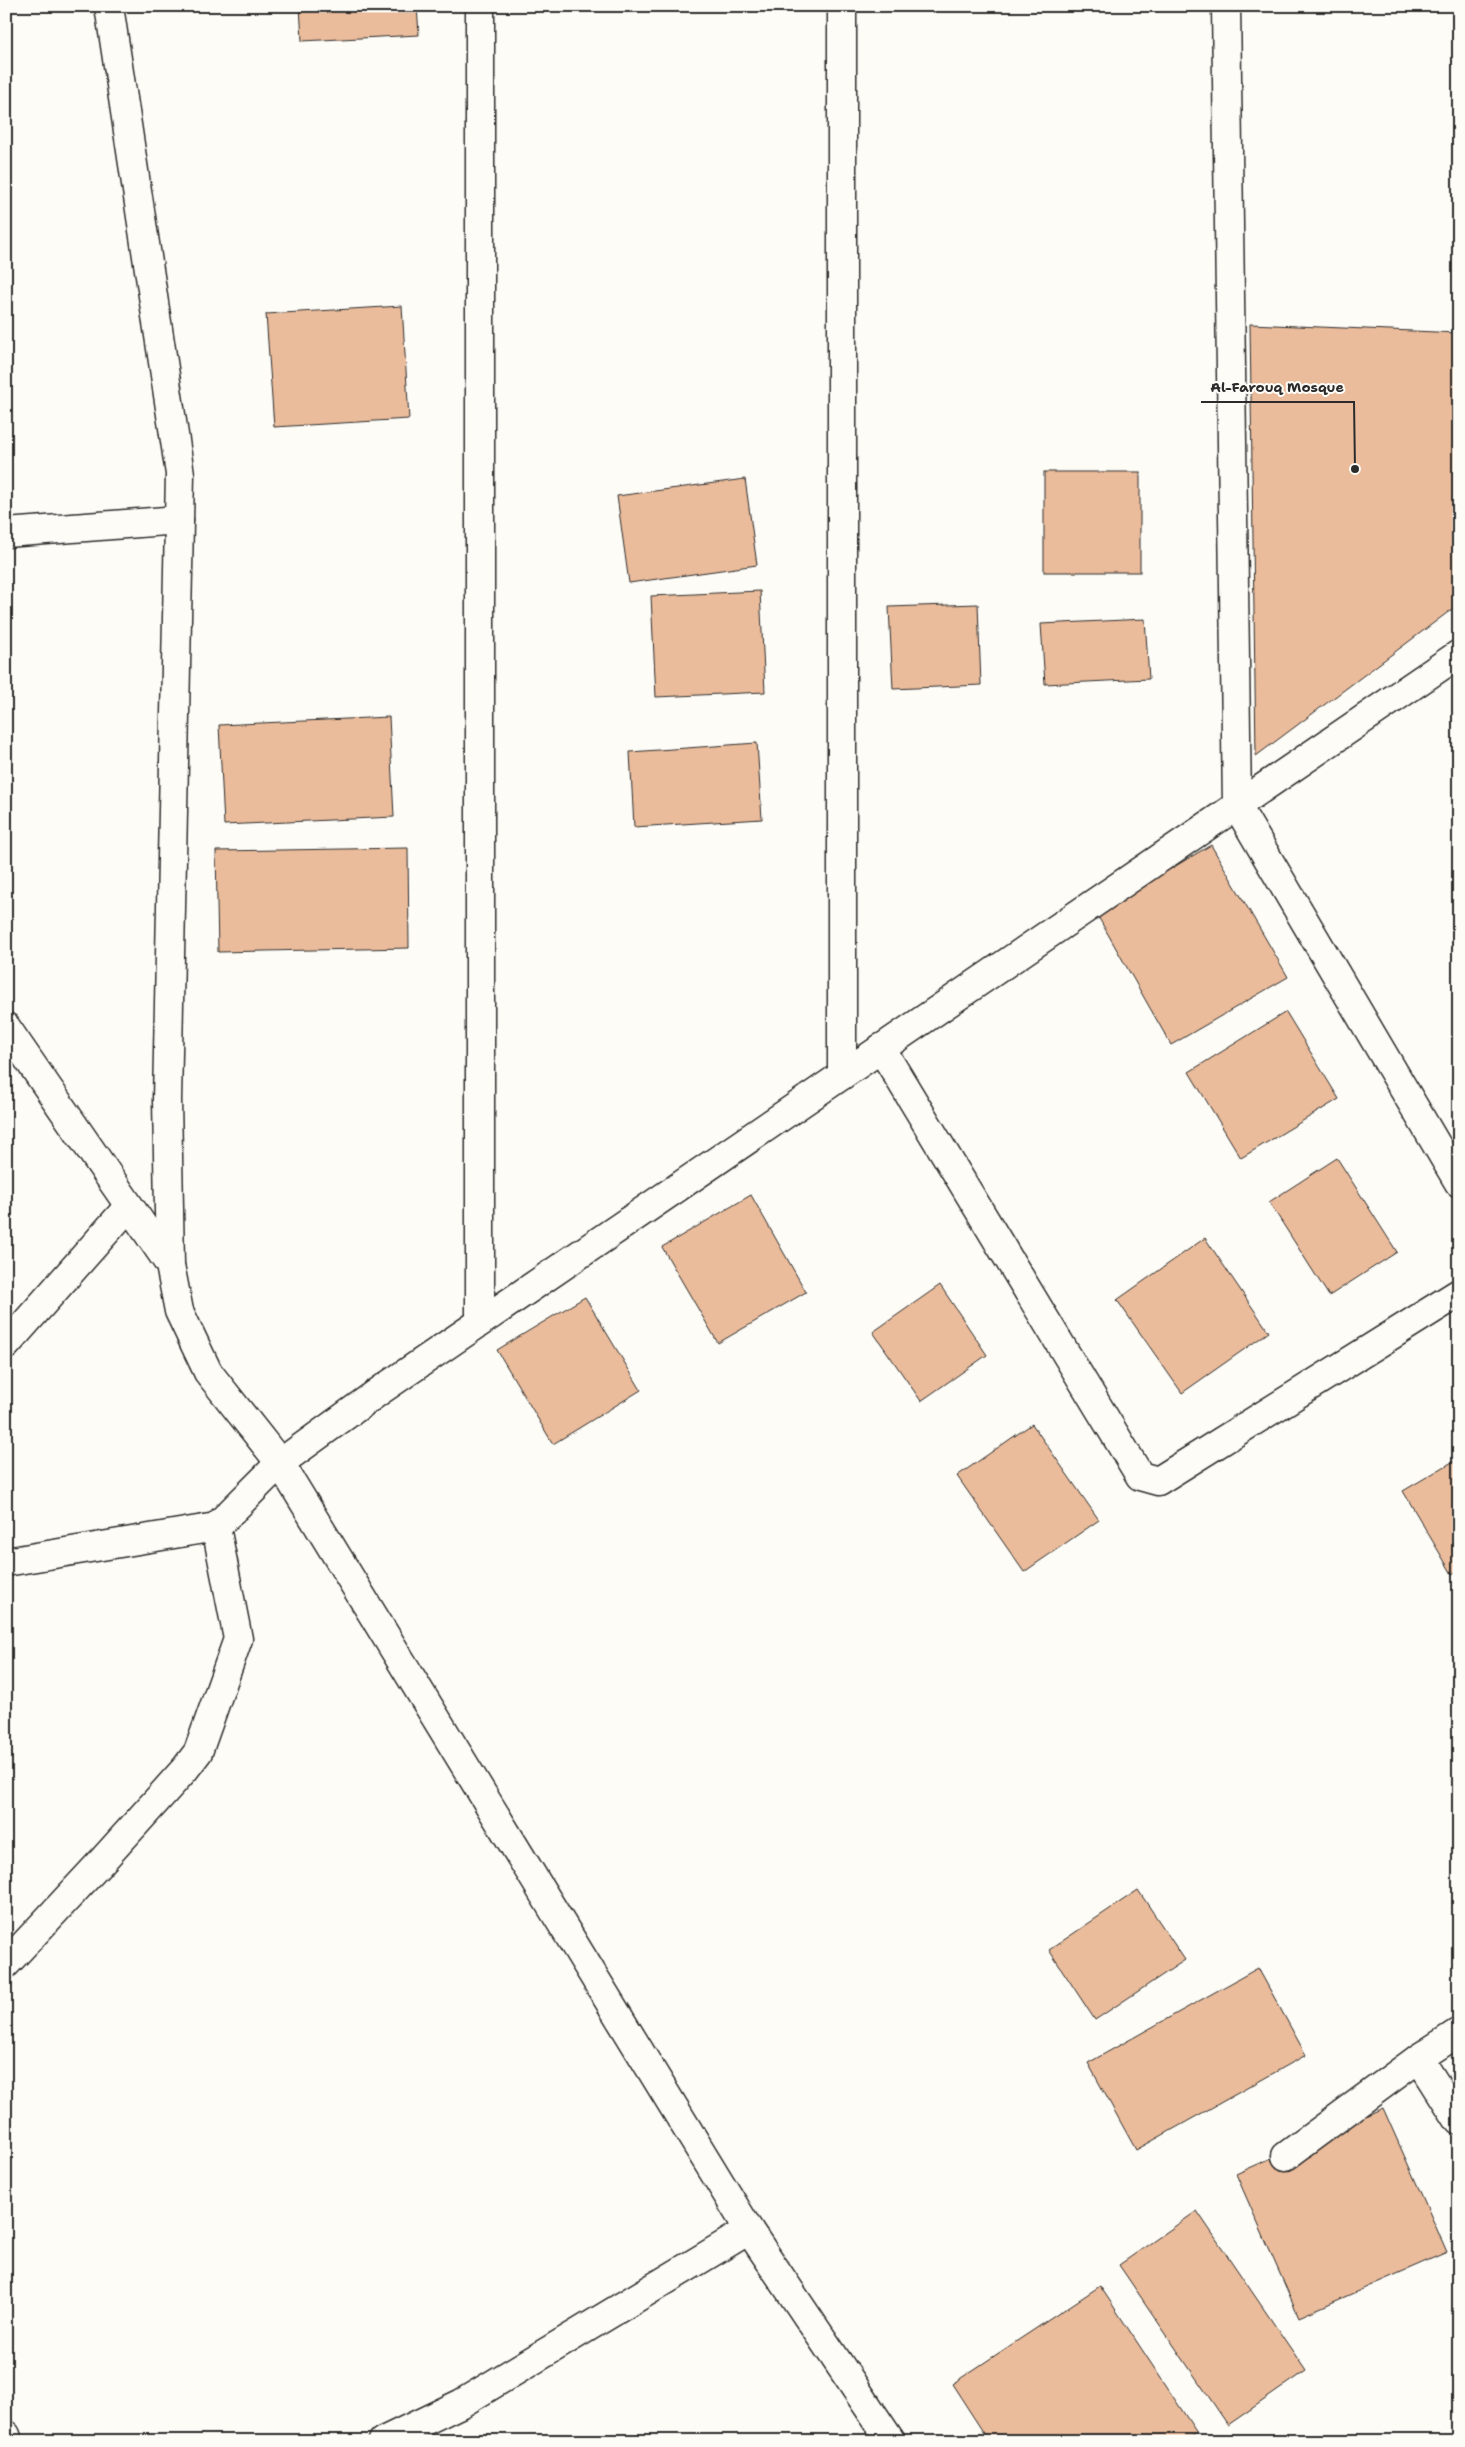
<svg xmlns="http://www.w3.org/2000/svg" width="1465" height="2447" font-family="'Shantell Sans',sans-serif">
<rect width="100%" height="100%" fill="#fdfcf7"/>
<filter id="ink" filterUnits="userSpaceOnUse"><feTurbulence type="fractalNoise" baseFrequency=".02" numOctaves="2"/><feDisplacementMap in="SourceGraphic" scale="10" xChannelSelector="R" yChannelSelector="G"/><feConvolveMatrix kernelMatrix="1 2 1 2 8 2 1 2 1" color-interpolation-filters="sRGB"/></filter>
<g filter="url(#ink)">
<g fill="#ebbc9b" stroke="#2b2b2b">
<path d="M300 6H417L419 35 302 41Z"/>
<path d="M402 306 409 419 274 427 266 314Z"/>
<path d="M1250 324 1459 333V604L1256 756Z"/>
<rect x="1044" y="472" width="96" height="100"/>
<path d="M745 479 757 565 629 583 617 496Z"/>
<path d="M760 591 765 692 656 697 651 596Z"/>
<path d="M978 604 981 685 893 689 889 607Z"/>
<path d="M1145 619 1149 679 1045 684 1041 624Z"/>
<path d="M389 717 394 817 224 825 219 725Z"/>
<path d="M757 743 762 819 634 827 630 752Z"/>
<path d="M1211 845 1288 977 1171 1045 1096 913Z"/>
<path d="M408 848 409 948 218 952 216 851Z"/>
<path d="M1286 1012 1339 1099 1241 1158 1189 1072Z"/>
<path d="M1337 1158 1397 1252 1329 1296 1269 1202Z"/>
<path d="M751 1195 806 1292 718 1343 662 1247Z"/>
<path d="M1205 1238 1269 1332 1182 1393 1117 1300Z"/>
<path d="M940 1285 987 1355 921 1401 873 1332Z"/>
<path d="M585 1297 641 1390 553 1444 497 1350Z"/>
<path d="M1032 1424 1099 1520 1024 1572 957 1476Z"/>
<path d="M1459 1458V1570L1452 1574 1403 1491Z"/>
<path d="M1138 1890 1185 1960 1095 2020 1049 1950Z"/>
<path d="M1258 1968 1306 2055 1136 2150 1088 2063Z"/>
<path d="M1383 2108 1447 2252 1299 2317 1236 2174Z"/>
<path d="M1197 2211 1306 2371 1228 2425 1119 2265Z"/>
<path d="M1100 2286 1197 2433 1185 2441H989L952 2384Z"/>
</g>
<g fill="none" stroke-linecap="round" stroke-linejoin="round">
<g stroke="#2b2b2b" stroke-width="31">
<g id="street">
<path d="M109 6 180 474 167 1100 170 1265 179 1311 208 1372 280 1463 749 2230 891 2441"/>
<path d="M842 6V1075"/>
<path d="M1226 6 1237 806 1459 1183"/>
<path d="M6 533 179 520"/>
<path d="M6 1027 170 1265"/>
<path d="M881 1048 1140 1476 1158 1481 1459 1293"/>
<path d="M480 1322V6"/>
<path d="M6 1345 129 1206"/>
<path d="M6 1562 216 1527 280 1463 381 1390 1459 654"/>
<path d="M6 1964 102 1861 185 1769 198 1752 238 1639 216 1527"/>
<path d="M1459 2032 1419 2058 1459 2121"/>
<path d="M1286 2156 1419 2058"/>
<path d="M6 2435 8 2441"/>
<path d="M383 2441 462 2403 749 2230"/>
</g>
</g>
<use href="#street" stroke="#fdfcf7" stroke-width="28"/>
</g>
</g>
<path fill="none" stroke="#2b2b2b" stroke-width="2" d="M1355 469L1354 402H1201"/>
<circle fill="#2b2b2b" stroke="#fdfcf7" stroke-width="2" cx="1355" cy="469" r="5"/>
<g font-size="14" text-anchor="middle" font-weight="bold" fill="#2b2b2b" stroke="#fdfcf7" stroke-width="4" stroke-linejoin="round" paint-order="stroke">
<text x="1277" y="392">Al-Farouq Mosque</text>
</g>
<rect width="1465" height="2447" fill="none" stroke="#fdfcf7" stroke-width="25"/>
<rect x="12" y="12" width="1440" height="2422" fill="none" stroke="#2b2b2b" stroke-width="2" filter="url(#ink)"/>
</svg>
